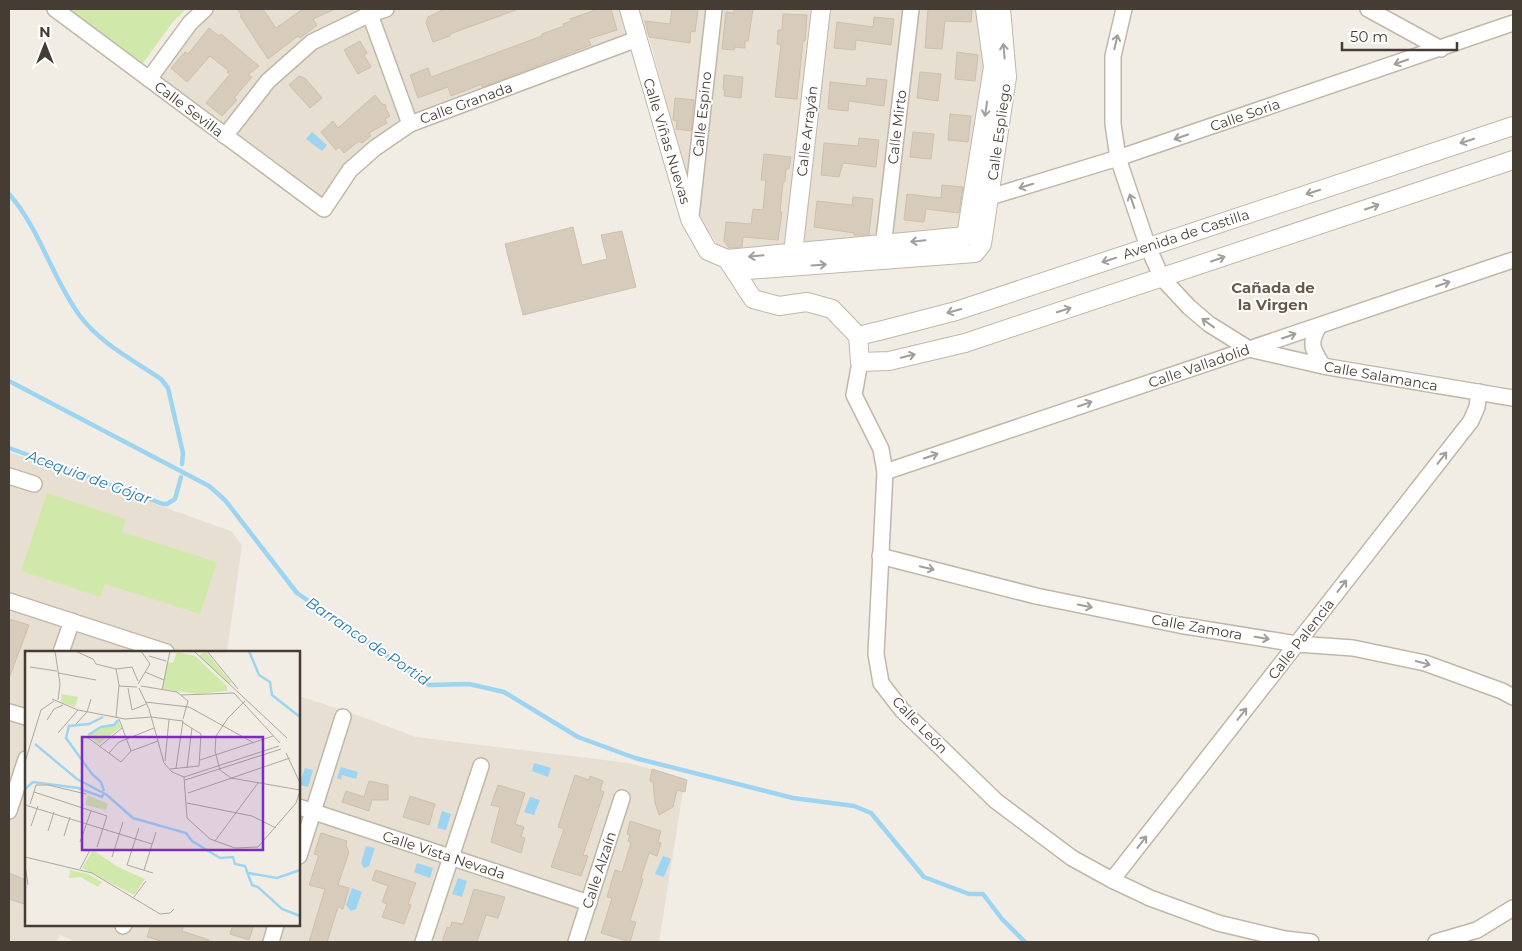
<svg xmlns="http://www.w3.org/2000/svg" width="1522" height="951" font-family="Montserrat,sans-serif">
<rect width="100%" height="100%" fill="#f2ede4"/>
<g fill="#e7dfd1">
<path d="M215 9H977L987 72 961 232 722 251 698 217 648 34 546 69 402 123 322 201 157 78 199 23Z"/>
<path d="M9 452 231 531 242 545 227 652H26V925H299V696L357 715 416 737 629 763 685 779 659 942H76L60 935 56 942H9Z"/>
</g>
<g fill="#d0e9aa">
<path d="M68 9H186L173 22 143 63Z"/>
<path d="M47 493 126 519 122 532 217 562 200 614 105 584 100 597 21 571Z"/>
</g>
<g fill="#9dd4f2">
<path d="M312 132 327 145 322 151 306 139Z"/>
<path d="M534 763 551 768 548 777 532 771Z"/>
<path d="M341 767 358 772 356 779 342 775 341 780 337 778Z"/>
<path d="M305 768 313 770 308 787 299 785Z"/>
<path d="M530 797 540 800 534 815 524 812Z"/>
<path d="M442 811 451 814 446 830 437 828Z"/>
<path d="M366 846 375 848 369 866 364 868 361 863Z"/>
<path d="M663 856 671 859 664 877 655 874Z"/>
<path d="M417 863 433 868 430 878 414 872Z"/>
<path d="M458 878 467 881 462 897 452 894Z"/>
<path d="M352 888 362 892 356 909 351 911 346 905Z"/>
</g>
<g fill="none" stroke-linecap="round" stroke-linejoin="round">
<g stroke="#9dd4f2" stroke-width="4.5">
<path d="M9 194C40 229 52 278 80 316 100 343 133 360 161 379L168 388 183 453 182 464"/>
<path d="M9 381 209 486 225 500 297 593 429 685 469 684 504 692 578 737 635 758 793 798 854 806 871 813 924 877 969 894H983L1002 919 1025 942"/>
<path d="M9 448 163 504H167L175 499 181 477"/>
</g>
</g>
<g fill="#d7cbbc" stroke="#cfbfac">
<path d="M237 9H263L276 28 303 9H335L313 19 317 25 300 38 298 36 268 59 240 16 242 15Z"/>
<path d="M444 9H516V10L450 34V36L433 42 426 23 428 17Z"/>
<path d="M598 9H611L617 30 588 39 591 45 496 82 482 87V84L451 96 448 87 418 98 410 75 428 68 431 77 542 36V34L564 26 563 24 571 21 570 19Z"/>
<path d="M672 9H698L695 32 691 31 690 43 649 37 645 21 670 24Z"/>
<path d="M734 9H753L748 41H745V48L735 47 734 50 722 49 726 12 734 13Z"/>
<path d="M928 9H972L971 22 945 21 942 49 925 48Z"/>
<path d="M783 14 807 15 805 41H803L797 99 775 97 781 45 777 44 778 30H782Z"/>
<path d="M874 17 894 19 891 45 856 40 855 50 834 48 837 22 873 27Z"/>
<path d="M209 28 219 36 221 34 259 66 248 75 252 77 234 98 237 100 222 116 206 103 230 74 227 72 229 71 210 56 187 82 171 68 185 52 188 54Z"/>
<path d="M360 41 367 53 364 55 371 67 358 74 344 50Z"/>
<path d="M957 52 978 55 975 81 955 79Z"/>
<path d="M920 72 941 74 938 101 917 98Z"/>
<path d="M724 75 743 77 741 98 724 96 725 90H723Z"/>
<path d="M299 76 305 78 322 98 310 108 289 85Z"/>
<path d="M867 78 887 80 884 106 849 101 848 111 828 109 830 82 866 86Z"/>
<path d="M375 95 382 104 386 105V109L390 116 385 119 387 123 369 133 371 136 362 143 359 141 344 153 339 147 336 150 321 132 333 121 338 128Z"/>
<path d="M675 98 694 100 691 131 676 129 677 121 673 120Z"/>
<path d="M950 114 971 116 968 142 948 140Z"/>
<path d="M913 132 934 134 931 159 910 157Z"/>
<path d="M859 138 879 140 876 167 843 163 839 177 821 175 824 143 858 146Z"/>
<path d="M764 154 791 157 789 169H786L785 182H783L780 212H782L778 240 743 237 742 247 729 248 724 241 726 222 751 224 753 209 763 210 766 180H761Z"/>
<path d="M942 185 963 187 959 213 926 209 924 222 904 220 907 194 941 198Z"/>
<path d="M853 197 873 199 869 235H854V233L814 227 817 201 852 205Z"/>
<path d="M573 227 582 265 607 259 601 235 622 231 636 287 523 315 505 244Z"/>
<path d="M9 619 29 625 10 676H9Z"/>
<path d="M652 769 687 780 685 792 677 790 673 807 659 815 655 803 653 782 650 781Z"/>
<path d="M575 775 589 780 590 776 603 781 600 790 604 792 583 855 588 856 581 876 551 867 564 829 558 827Z"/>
<path d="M369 781 388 785V800H372L369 811 342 802 346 791 364 797Z"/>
<path d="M498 785 525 793 515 824 524 827 521 837 525 838 521 853 491 842 500 807 491 805Z"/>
<path d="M410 796 435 804 429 825 403 817Z"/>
<path d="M630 821 661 831 658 842 661 843 657 856 649 853 641 878 643 879 630 921 636 922 630 942 601 933 612 898 607 897 615 870 622 872 631 843 628 841 630 835 627 834Z"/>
<path d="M321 833 347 841 346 845 349 852 338 885 349 888 343 909 338 907 327 942H309L325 889 309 885 318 858V855L314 854Z"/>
<path d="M376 870 416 883 408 904 411 905 404 924 382 917 387 904 382 902 388 886 372 880Z"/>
<path d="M9 873 26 880V895L24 904 9 899Z"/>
<path d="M474 889 505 897 498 918 486 915 477 942H442L447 927 450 928 452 922 463 924Z"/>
<path d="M151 925H184L182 931 209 940V942H164L147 937Z"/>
<path d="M233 925H254L249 940 230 934Z"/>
</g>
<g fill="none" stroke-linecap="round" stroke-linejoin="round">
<g stroke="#c1b7a9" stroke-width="18">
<g id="minor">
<path d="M55 9 324 209 350 170 375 148 410 124 637 39"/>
<path d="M368 9 410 124"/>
<path d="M1124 9 1113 56V124L1118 158 1148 247 1162 278 1189 307 1209 324 1249 349 1323 366 1513 398"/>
<path d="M1368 9 1441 49"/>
<path d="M149 79 190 23 205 9"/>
<path d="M225 136 268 81 312 42 370 14 386 9"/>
<path d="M978 197H990L1118 158 1513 23"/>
<path d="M691 216 714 9"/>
<path d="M882 256 911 9"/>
<path d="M1319 326C1308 344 1313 350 1323 366"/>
<path d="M860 362 854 395 881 449 885 472 876 654 881 683 902 710 996 801 1072 858 1112 880 1150 898 1218 923 1285 939 1311 942"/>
<path d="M885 472 1513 260"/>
<path d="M9 476 34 484"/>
<path d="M880 556 1036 596 1179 625 1297 644 1353 648 1425 663 1502 691 1513 697"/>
<path d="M9 601 166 652"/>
<path d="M61 652 72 621"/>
<path d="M9 712 26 717"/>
<path d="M299 807 589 903"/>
<path d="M9 811 26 759"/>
<path d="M299 856 343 717"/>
<path d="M1112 880 1471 421 1477 407 1479 392"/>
<path d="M123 926 124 925"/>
<path d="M271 942 276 925"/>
<path d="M423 942 481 766"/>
<path d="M576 942 622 798"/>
<path d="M1436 942 1477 930 1513 908"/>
</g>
</g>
<g stroke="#c1b7a9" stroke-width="20">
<g id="tertiary">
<path d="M629 9 690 219 708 251 727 259 966 236 993 67 985 9"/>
<path d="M793 253 821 9"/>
<path d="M727 259 753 299 779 306 807 302 832 309 858 336 860 362 889 361 965 343 1513 160"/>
<path d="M735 271 975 253 982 244 1007 77 1001 9"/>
<path d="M858 336 883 330 956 311 1513 126"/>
</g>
</g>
<use href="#minor" stroke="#fff" stroke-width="15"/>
<use href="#tertiary" stroke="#fff" stroke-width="18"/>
</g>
<defs><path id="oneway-shaft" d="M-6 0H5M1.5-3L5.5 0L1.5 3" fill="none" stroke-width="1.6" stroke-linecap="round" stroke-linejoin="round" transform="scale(1.25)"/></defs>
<g stroke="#a29e9a">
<use href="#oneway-shaft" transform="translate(1116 42) rotate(-77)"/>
<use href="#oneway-shaft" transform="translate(1004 51) rotate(-95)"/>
<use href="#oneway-shaft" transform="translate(1401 62) rotate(161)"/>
<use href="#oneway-shaft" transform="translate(986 109) rotate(98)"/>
<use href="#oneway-shaft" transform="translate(1181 137) rotate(161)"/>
<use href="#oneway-shaft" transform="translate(1467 141) rotate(162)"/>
<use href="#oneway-shaft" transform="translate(1026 186) rotate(163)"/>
<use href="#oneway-shaft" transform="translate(1313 192) rotate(162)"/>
<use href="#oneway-shaft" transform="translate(1132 201) rotate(-109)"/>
<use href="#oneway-shaft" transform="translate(1372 207) rotate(-19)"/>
<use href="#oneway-shaft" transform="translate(918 241) rotate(174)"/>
<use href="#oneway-shaft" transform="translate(756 256) rotate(175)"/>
<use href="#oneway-shaft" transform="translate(1218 259) rotate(-19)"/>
<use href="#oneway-shaft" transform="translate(1109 260) rotate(162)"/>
<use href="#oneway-shaft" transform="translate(819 265) rotate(-4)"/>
<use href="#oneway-shaft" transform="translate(1443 284) rotate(-19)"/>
<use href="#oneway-shaft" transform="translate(1064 310) rotate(-18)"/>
<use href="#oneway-shaft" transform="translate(954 311) rotate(164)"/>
<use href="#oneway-shaft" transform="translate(1208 323) rotate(-144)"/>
<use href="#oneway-shaft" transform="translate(1289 336) rotate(-19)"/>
<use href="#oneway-shaft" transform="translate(908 356) rotate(-13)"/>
<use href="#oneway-shaft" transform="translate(1085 404) rotate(-19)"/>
<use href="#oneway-shaft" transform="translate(931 456) rotate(-19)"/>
<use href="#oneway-shaft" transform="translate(1442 458) rotate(-52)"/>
<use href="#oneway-shaft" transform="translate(927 568) rotate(14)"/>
<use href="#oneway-shaft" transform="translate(1342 586) rotate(-52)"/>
<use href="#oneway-shaft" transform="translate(1085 606) rotate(12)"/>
<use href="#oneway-shaft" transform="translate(1262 638) rotate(9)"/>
<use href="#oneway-shaft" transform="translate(1423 663) rotate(15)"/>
<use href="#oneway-shaft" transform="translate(1242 714) rotate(-52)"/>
<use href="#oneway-shaft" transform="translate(1142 842) rotate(-52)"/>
</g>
<g text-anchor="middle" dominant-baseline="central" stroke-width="4" stroke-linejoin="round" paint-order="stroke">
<g font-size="14" fill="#453d34" stroke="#fff">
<text transform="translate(466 103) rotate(-20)">Calle Granada</text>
<text transform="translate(189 109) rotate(37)">Calle Sevilla</text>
<text transform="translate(702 114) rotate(-84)">Calle Espino</text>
<text transform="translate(1245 115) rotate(-19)">Calle Soria</text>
<text transform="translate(897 127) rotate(-83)">Calle Mirto</text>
<text transform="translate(807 131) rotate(-83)">Calle Arrayán</text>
<text transform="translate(999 132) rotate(-82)">Calle Espliego</text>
<text transform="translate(667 141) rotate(73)">Calle Viñas Nuevas</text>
<text transform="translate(1186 234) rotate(-18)">Avenida de Castilla</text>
<text transform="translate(1199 366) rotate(-19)">Calle Valladolid</text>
<text transform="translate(1381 376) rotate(10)">Calle Salamanca</text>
<text transform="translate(1197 627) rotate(10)">Calle Zamora</text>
<text transform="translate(1301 639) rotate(-52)">Calle Palencia</text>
<text transform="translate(920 725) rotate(46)">Calle León</text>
<text transform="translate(444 855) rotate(18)">Calle Vista Nevada</text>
<text transform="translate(599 870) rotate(-72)">Calle Alzaín</text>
</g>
<g font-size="15" font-weight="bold" fill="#685a4a" stroke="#fff">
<text x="1273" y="287">Cañada de<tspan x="1273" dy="17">la Virgen</tspan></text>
</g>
<g font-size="15" font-style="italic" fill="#297bab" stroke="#fff">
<text transform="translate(89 477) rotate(20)">Acequia de Gójar</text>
<text transform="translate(368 641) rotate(34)">Barranco de Portid</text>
</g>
</g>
<g transform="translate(25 651)">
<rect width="275" height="275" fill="#f2ede4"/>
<path d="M180 0 206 31 204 33 174 5ZM152 1 170 5 202 35V40L172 43 138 38 142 11 148 12ZM36 43 53 46 50 56 36 51ZM93 69 96 76 74 93 63 85 76 76 87 75ZM63 144 83 153 81 159 60 154ZM68 199 93 216 120 228 109 244 57 217ZM45 219 63 223 77 231 73 236 56 226 44 227Z" fill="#d0e9aa"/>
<path fill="none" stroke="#9dd4f2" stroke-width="2.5" d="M224 0 234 24 245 31 247 44 275 66M78 66 64 73 44 75 41 87 67 123 76 131 79 140M63 84 76 76 89 74 93 69M10 93 52 128 82 144 108 167 161 182 167 190 195 207 208 206 210 213 220 215 227 234 233 236 257 258 275 265M0 138 8 131 53 137 77 146 79 142M223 222 252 227 275 219"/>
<path fill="none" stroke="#ada79e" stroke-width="1" d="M30 0 35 33 33 49M50 0 68 8 71 13 91 18 107 16 113 30M116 0 125 13M169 0 262 87M182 0 213 38M124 5 141 10M5 16 32 20M91 18 94 34 91 67M120 21 139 29M33 22 71 29M113 33 125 13M94 35 112 36M116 35 152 41 163 50 158 68M103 37 107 59 121 53M114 37 124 58 139 112 147 121 159 126 162 167 185 188 210 197 233 196 271 152 275 140M137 39 145 0M209 42 255 92M156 44 209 42M27 48 53 59 100 68 126 66 158 70M220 50 203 67 191 85 190 100 195 119 206 127 275 139M120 51 164 56 229 92M94 68 106 100M22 69 29 58 38 54M51 73 62 61 66 48M33 82 53 59M62 86 96 111 106 100 133 90M75 95 97 77M84 102 94 91 129 77M261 102 275 132M175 109 248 85M140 110 144 68M0 111 16 59 29 50M151 117 158 70M162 117 167 77M145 118 174 115 176 83 157 71M159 126 254 95M160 129 256 98M9 141 11 134H23L61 143M163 142 265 107M162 152 227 165 251 177M5 153 9 141 82 165 72 196M0 154 127 193M6 175 13 155M114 177 102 214 128 222M23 180 29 161M39 185 45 166M190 190 233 132M55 191 66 160M0 206 67 222 135 263 145 262 149 258M87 206 98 171M0 213 3 234M55 218 65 199M119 219 131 181M109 246 121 230"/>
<path fill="#7b2cbf" fill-opacity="0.15" stroke="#7b2cbf" stroke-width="2.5" d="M57 86H238V199H57Z"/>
<rect width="275" height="275" fill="none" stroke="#453d34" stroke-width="2.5"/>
</g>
<rect width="1522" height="951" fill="none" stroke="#453d34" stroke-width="20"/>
<g transform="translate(45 45)" stroke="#ffffff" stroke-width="4" paint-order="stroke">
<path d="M0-4L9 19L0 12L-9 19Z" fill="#453d34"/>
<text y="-8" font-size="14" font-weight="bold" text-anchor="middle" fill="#453d34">N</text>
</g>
<path d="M1342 42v8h115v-8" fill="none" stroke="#453d34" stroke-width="2.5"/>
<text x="1350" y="42" font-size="15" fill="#453d34" stroke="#ffffff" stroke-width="4" paint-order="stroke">50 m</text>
</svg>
